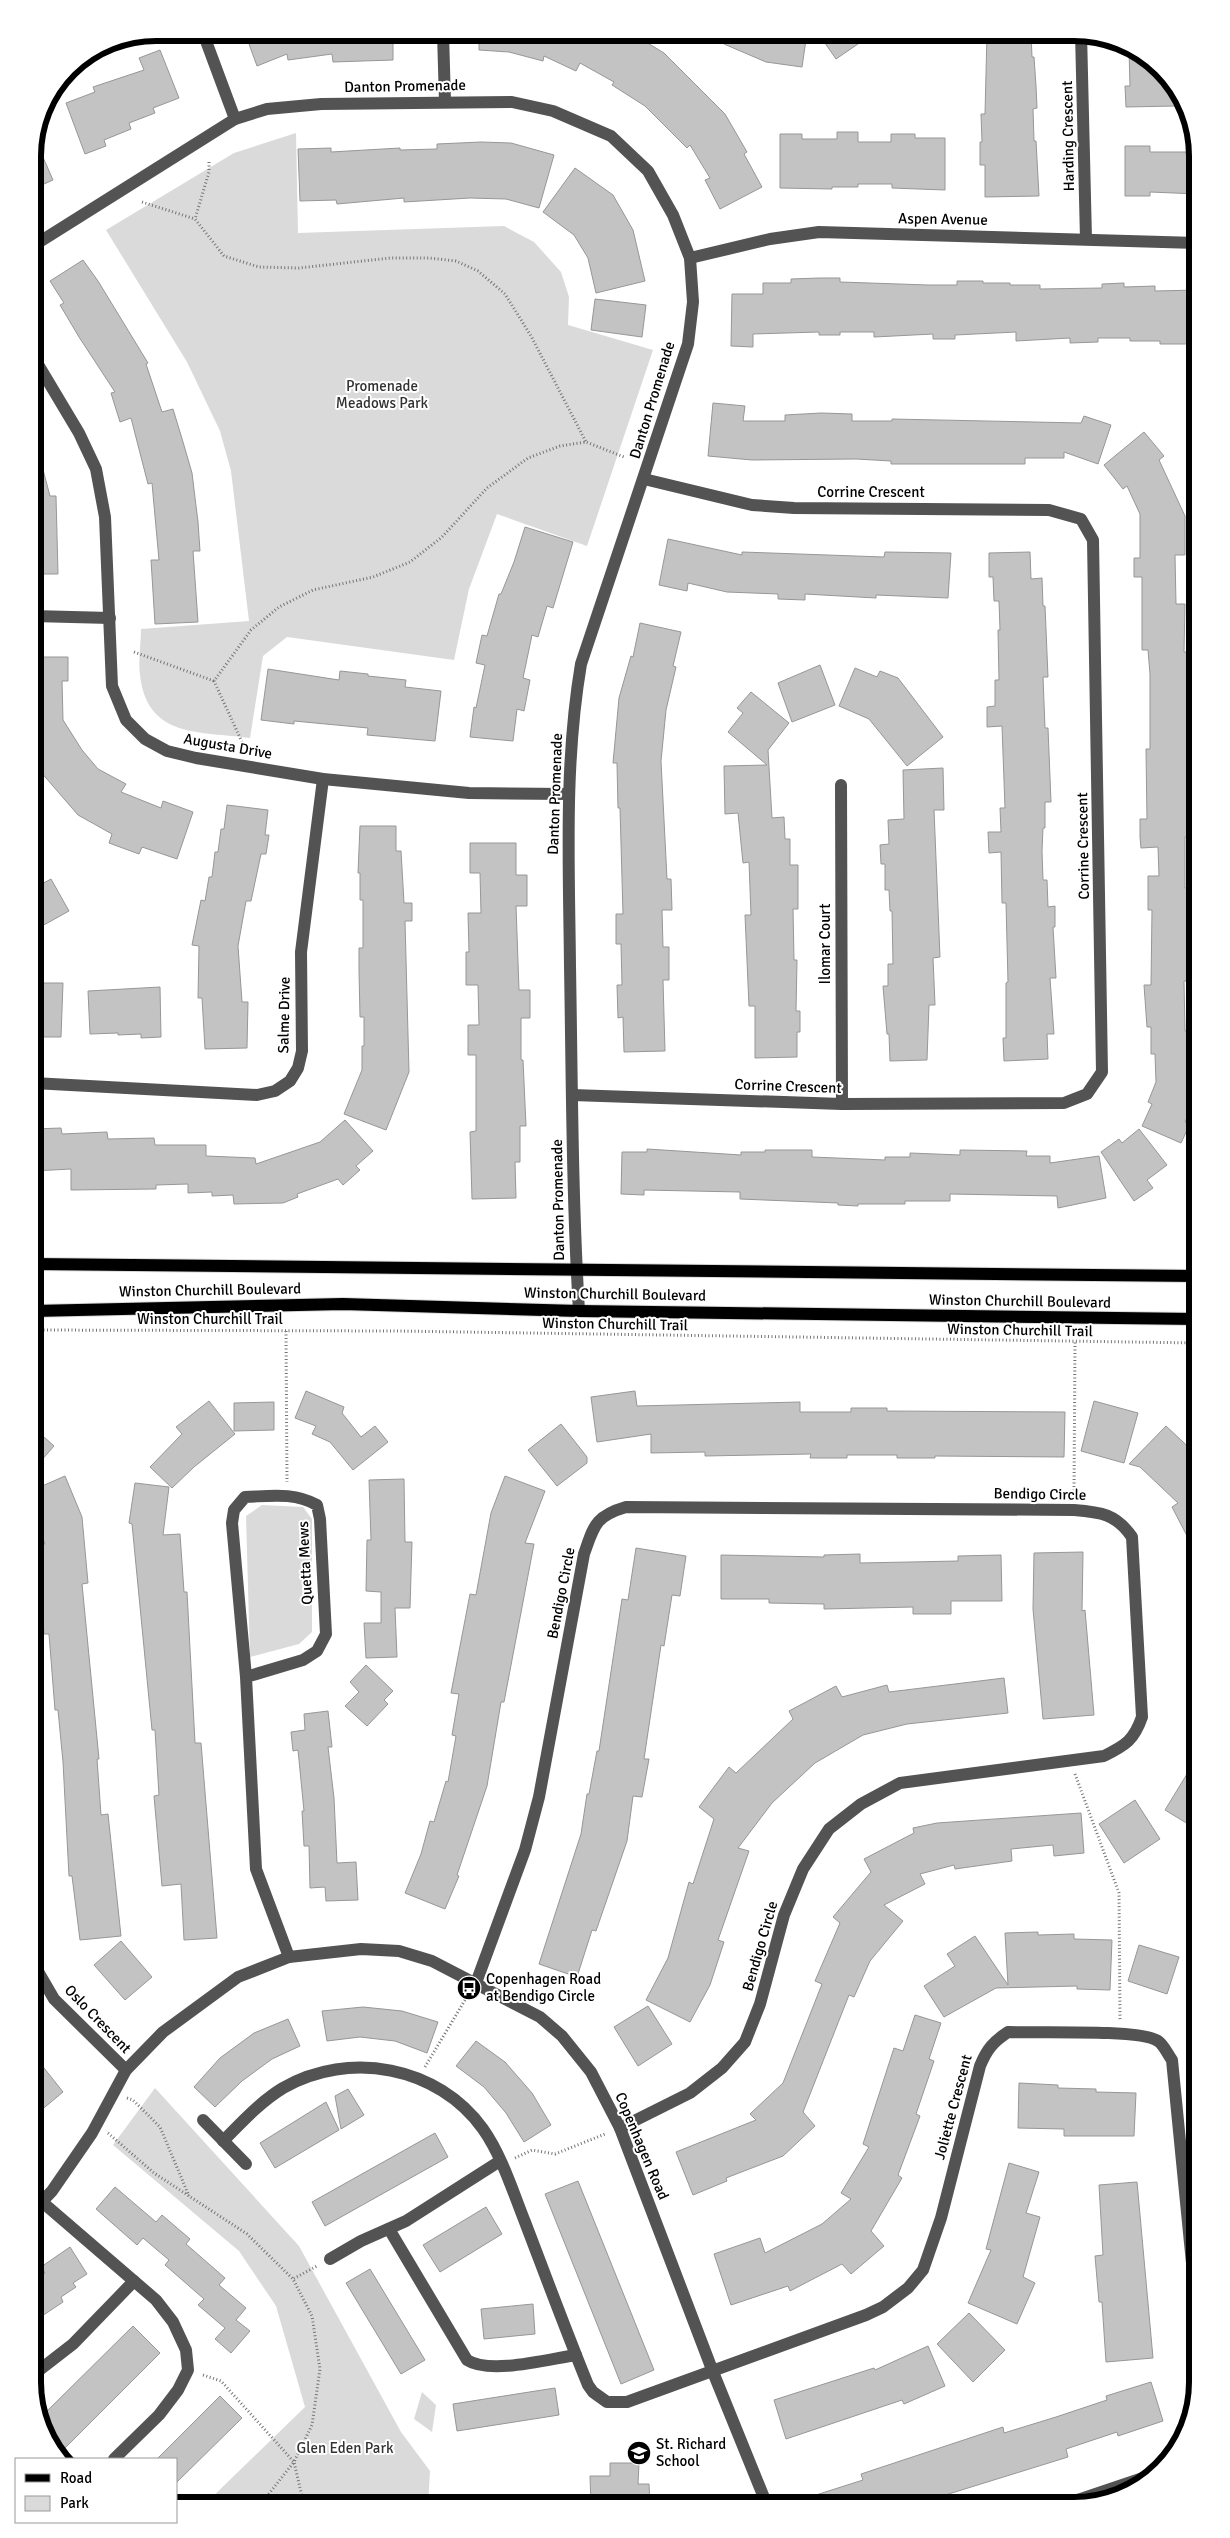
<svg xmlns="http://www.w3.org/2000/svg" width="1230" height="2538" font-family="Signika,sans-serif">
<rect width="100%" height="100%" fill="#fff"/>
<g fill="#dadada">
<path d="M296 133 298 233 504 226 534 242 561 272 569 297 568 325 653 350 587 546 497 514 469 589 454 660 287 637 263 656 250 738C201 731 147 739 140 675 138 660 141 644 141 629L249 621 231 471 220 431 187 362 106 230 234 153Z"/>
<path d="M262 1505 303 1507 312 1519V1632L299 1644 250 1657 246 1516Z"/>
<path d="M155 2088 299 2246 401 2432 430 2471 428 2505H204L305 2407 276 2306 239 2251 113 2145Z"/>
<path d="M422 2392 436 2405 432 2432 414 2419Z"/>
</g>
<g fill="#c3c3c3" stroke="#979797">
<path d="M245 33H310V34L393 33V60L333 62 332 54 288 60 287 54 257 66Z"/>
<path d="M479 33H627L641 39 664 53 725 114 747 152 744 154 762 187 720 209 705 180 710 178 690 145 687 148 645 106 612 85 614 82 580 63 576 71 544 56 543 61 509 52 479 50Z"/>
<path d="M730 33H807L802 67 766 62 724 44Z"/>
<path d="M818 33H874L836 59Z"/>
<path d="M987 33H1031L1032 57H1034L1036 86 1037 108 1033 109 1034 141H1036L1039 196 985 197V165H980V142H982L981 114H985Z"/>
<path d="M160 50 179 98 153 108 155 113 129 123 131 129 104 140 106 146 85 154 66 103 95 92 93 87 144 70 139 58Z"/>
<path d="M1129 50 1149 58 1176 93V106L1126 107 1125 86H1130Z"/>
<path d="M837 132H858V142H891V134H915V138H945V190L892 188V184H858V187H832V189L780 188V134H802V139H837Z"/>
<path d="M35 139 53 180 33 189V148Z"/>
<path d="M481 142 511 143 554 155 539 208 506 199 470 198 404 202V198L337 204 336 200 300 201 298 149 331 148V152L400 148V150L437 149V144Z"/>
<path d="M1125 146H1150V152H1197L1198 194 1150 192V196H1125Z"/>
<path d="M575 168 613 195 633 230 645 281 596 293 588 258 574 235 543 212Z"/>
<path d="M83 260 98 281 148 363 146 364 162 412 173 409 183 442 192 473 198 522 200 551H193L198 622 155 624 151 560H159L152 483 148 484 131 418 120 422 111 393 115 392 79 337 60 305 64 303 50 281Z"/>
<path d="M819 278H840V282L928 285H957V281H983V283H1010V285H1040V289L1102 288V284L1124 283V287L1155 286V291L1198 290V344H1160V341H1130V338H1098V342L1070 343V338L1016 341V332L955 335V339H933V334L874 337V332H840V335H819V332L753 334V347L731 346 732 294H763V283H791V279Z"/>
<path d="M595 299 646 305 642 337 591 330Z"/>
<path d="M713 403 745 406 743 421H785V415L821 413 852 414V421H892V419L1081 423 1084 416 1111 425 1098 464 1064 452V458H1025V464H891V461L856 459 752 460 708 456Z"/>
<path d="M1144 432 1164 456 1159 460 1185 516V555H1175L1176 604H1185L1184 652H1196L1197 744H1192V815H1187L1188 837H1185V888H1193V912H1197L1198 958H1195L1196 981H1184L1185 1031H1198V1091L1185 1122 1190 1124 1181 1143 1142 1126 1152 1104 1148 1102 1156 1082 1155 1054H1151V1027H1147L1144 985H1151L1152 910H1148V876H1159L1158 847 1141 848 1140 837V819H1147L1146 749H1150V674L1148 650H1142V577H1134V558H1140V514L1127 486 1123 489 1104 465Z"/>
<path d="M38 451 50 496H56L58 574H33V452Z"/>
<path d="M525 527 573 542 553 608 547 606 538 637 532 635 523 678 530 680 524 711 517 709 513 741 470 737 474 707 476 708 485 665 476 663 482 635 487 636 499 594H501L514 562Z"/>
<path d="M668 539 742 555V552L884 557 885 552 951 553 948 598 876 595V598L805 594V600L778 599V594L727 592 688 583 687 591 659 585Z"/>
<path d="M1030 552 1031 579 1042 578 1043 606H1045L1048 677H1043L1045 728H1048L1051 802H1045V828H1043L1042 851 1043 880H1047L1048 907 1055 906V927H1053L1056 978H1050L1054 1034H1047L1048 1059 1004 1061 1003 1038H1006V983L1008 982 1006 903H1002L1001 852 989 853 988 832H1001L1000 808H1005L1002 726 987 727V707L995 706V680H999L998 630H1000L999 601H994L993 577H989V553Z"/>
<path d="M640 623 681 632 673 666 676 667 666 710 661 761 667 879H671L672 910H662L663 947H669V980H663L665 1051 624 1052 623 1017 618 1018 617 985H622L621 944H616V914H623L620 808H618L617 763H613L619 698 631 656 633 657Z"/>
<path d="M33 657H68V681H62L63 720 82 750 98 769 126 784 121 792 161 808 163 801 193 812 177 859 142 847 139 854 109 843 112 834 78 815 40 771 33 776Z"/>
<path d="M820 665 835 705 792 722 778 683Z"/>
<path d="M855 668 877 677 880 671 898 678 943 737 907 766 869 719 839 706Z"/>
<path d="M268 669 339 680 340 671 368 674V676L406 680 405 687 441 691 435 741 367 735 368 728 294 721V724L261 720Z"/>
<path d="M751 692 789 723 768 750 772 818 784 817 785 839H790V865H798V909H793L794 960H797L796 1011H800V1032H797V1057L755 1058V1006H749L745 915H751L749 862 743 863 738 813 725 814 724 766 767 765 728 732 743 713 737 708Z"/>
<path d="M943 768 944 810H934L940 957 933 958 935 1005H929L927 1060 890 1061 889 1034H887L883 986H888V964H893L892 911H890L889 890H885V864H881L880 845 889 844 888 820 904 819 903 770Z"/>
<path d="M227 805 268 810 265 835H269L266 854H261L251 901H246L238 946 242 1002H248L247 1048 205 1049 202 998H198L199 946 192 945 201 900 205 901 209 877H212L215 852H218L221 829H224Z"/>
<path d="M360 826H396V851H401L404 903H412V921H405L409 1072 386 1130 344 1114 362 1070V1046H364V1017H360L359 970V948H363V900H360V873H358Z"/>
<path d="M470 843H516V875H527V906H516L519 990H530V1018H521V1060H523L526 1126H520V1162H515L516 1198 472 1199 470 1132 476 1131V1055H468V1025H479L478 985H466V952H469L468 913H481L480 873H470Z"/>
<path d="M51 879 69 911 33 931V889Z"/>
<path d="M33 983H63L61 1037H33Z"/>
<path d="M160 987 161 1037 141 1038V1034L118 1035V1033L90 1034 88 991Z"/>
<path d="M345 1120 373 1151 356 1166 360 1170 343 1185 338 1179 297 1194 298 1197 283 1203 234 1204 233 1195 212 1196V1192L188 1193V1184L156 1185V1189L71 1190V1169L33 1171V1129L61 1128 62 1134 107 1132 108 1139 154 1138 155 1145H206V1156L255 1158 256 1164 320 1142Z"/>
<path d="M1139 1129 1167 1165 1147 1180 1153 1188 1134 1201 1101 1152 1119 1139 1122 1143Z"/>
<path d="M647 1149 741 1155V1152H765V1150H812V1157L885 1160V1157H910V1153L960 1155V1150L1027 1151 1026 1156H1050V1163L1099 1156 1106 1198 1058 1208 1057 1196 950 1194V1201H905V1204H858V1206L838 1205V1203L740 1199V1192L644 1190V1195L621 1194 622 1152H647Z"/>
<path d="M306 1391 344 1407 342 1413 361 1437 375 1426 388 1442 353 1470 330 1442 312 1434 316 1426 295 1418Z"/>
<path d="M635 1391 637 1406 800 1402V1412H851V1408H887V1411L1065 1412 1064 1457 935 1456V1458H897V1455H847V1458H810L811 1454 705 1456V1452L651 1453V1434L597 1442 591 1397Z"/>
<path d="M209 1401 235 1434 194 1467 172 1488 150 1467 182 1434 176 1427Z"/>
<path d="M1094 1401 1138 1413 1124 1463 1081 1451Z"/>
<path d="M274 1402V1430L234 1431V1403Z"/>
<path d="M561 1424 587 1457V1463L557 1486 528 1450Z"/>
<path d="M1166 1426 1198 1456V1557L1172 1507 1178 1503 1140 1467 1129 1464Z"/>
<path d="M33 1427 54 1446 33 1470Z"/>
<path d="M65 1476 82 1517 88 1583 82 1584 99 1759H97L101 1815 108 1814 121 1936 80 1940 72 1876H69L63 1762 58 1710H55L49 1634H44L37 1545 45 1544 33 1514V1490Z"/>
<path d="M505 1476 545 1491 525 1543 534 1544 504 1702H501L487 1786 457 1875 459 1876 445 1909 405 1893 421 1854 430 1821 434 1822 446 1781 448 1782 456 1736 452 1735 459 1694 451 1693 470 1594 476 1595 491 1513Z"/>
<path d="M404 1479 405 1542H412L410 1608H395L397 1657 366 1658 364 1623H381V1592L366 1591 367 1540H371L369 1480Z"/>
<path d="M135 1483 169 1487 163 1535 180 1534 184 1592H187L195 1743H201L217 1938 184 1940 181 1884 162 1886 154 1796 159 1795 155 1730H152L132 1524 129 1523Z"/>
<path d="M636 1548 686 1556 680 1596 672 1595 664 1646 661 1645 644 1759H649L642 1797 633 1796 627 1841 596 1931 592 1930 577 1977 539 1964 581 1834 587 1794H589L597 1751H599L622 1599 628 1600Z"/>
<path d="M1083 1552 1082 1611 1085 1610 1094 1715 1043 1719 1033 1609 1034 1553Z"/>
<path d="M860 1554V1563L958 1561V1556L1001 1555 1002 1601H951V1614H913V1607L824 1609V1604L769 1603V1599H721V1555L824 1557V1555Z"/>
<path d="M366 1665 393 1691 384 1700 388 1704 367 1726 345 1706 359 1692 350 1682Z"/>
<path d="M1004 1678 1008 1713 907 1724 863 1735 815 1763 772 1803 738 1848 749 1851 718 1940 724 1942 710 1985 690 2022 646 2000 668 1958 689 1882 693 1884 714 1819 699 1807 729 1767 736 1773 793 1719 789 1711 836 1686 842 1697 887 1685 889 1692Z"/>
<path d="M328 1711 332 1747H328L334 1798 337 1863 356 1862 358 1900 326 1901 325 1887 310 1888 309 1846H304L302 1811H304L298 1750 293 1751 291 1732 305 1730 304 1714Z"/>
<path d="M1198 1756V1830L1165 1810Z"/>
<path d="M1135 1800 1160 1839 1124 1863 1099 1824Z"/>
<path d="M1081 1813 1084 1853 1054 1856 1053 1845 1011 1849 1012 1861 955 1869 954 1865 920 1874 925 1884 884 1905 903 1921 870 1961 854 1997 849 1995 803 2112 815 2126 783 2156 726 2178 727 2181 693 2195 676 2152 756 2120 750 2114 783 2083 822 1984 815 1981 840 1923 833 1917 871 1872 864 1859 914 1833 913 1828 937 1823Z"/>
<path d="M1038 1932V1935L1074 1934V1939L1112 1940 1110 1990 1077 1989V1986L996 1988 944 2017 924 1986 955 1966 947 1954 975 1936 1008 1985 1005 1933Z"/>
<path d="M121 1941 152 1977 125 2000 94 1965Z"/>
<path d="M1139 1945 1179 1957 1167 1994 1128 1981Z"/>
<path d="M648 2006 672 2044 638 2066 614 2027Z"/>
<path d="M363 2007 402 2011 438 2022 427 2053 395 2041 360 2037 327 2041 322 2011Z"/>
<path d="M915 2015 941 2023 929 2059 934 2061 916 2114 920 2116 898 2175 902 2178 871 2231 884 2246 851 2274 842 2264 790 2291 788 2286 731 2305 714 2254 760 2238 765 2253 822 2224 851 2199 841 2193 869 2147 863 2144 894 2048 903 2051Z"/>
<path d="M288 2019 300 2046 272 2059 242 2081 215 2107 194 2087 220 2058 254 2033Z"/>
<path d="M476 2041 505 2062 532 2093 551 2125 524 2142 506 2113 484 2087 456 2066Z"/>
<path d="M33 2054 63 2092 33 2117Z"/>
<path d="M1019 2083 1058 2085V2088L1096 2089V2092L1136 2093 1134 2136H1064V2129L1018 2128Z"/>
<path d="M348 2089 364 2115 341 2129 335 2096Z"/>
<path d="M326 2102 339 2130 275 2168 260 2143Z"/>
<path d="M435 2133 448 2157 325 2226 312 2202Z"/>
<path d="M1009 2163 1039 2172 1026 2213 1040 2217 1023 2277 1035 2283 1017 2324 968 2303 991 2250 986 2249Z"/>
<path d="M578 2181 654 2370 621 2384 545 2194Z"/>
<path d="M1137 2182 1153 2358 1106 2362 1102 2302H1099L1095 2256 1103 2255 1099 2185Z"/>
<path d="M115 2187 156 2222 162 2215 190 2239 186 2244 225 2278 219 2285 246 2308 236 2320 250 2331 231 2353 215 2339 225 2328 198 2305 204 2299 165 2265 169 2260 143 2238 137 2245 96 2209Z"/>
<path d="M486 2207 502 2234 440 2272 423 2245Z"/>
<path d="M70 2247 87 2274 73 2283 76 2287 61 2297 63 2302 33 2322V2282L45 2273 41 2267Z"/>
<path d="M370 2269 425 2360 401 2374 346 2283Z"/>
<path d="M533 2304 535 2334 484 2339 481 2309Z"/>
<path d="M969 2313 1005 2350 973 2382 937 2344Z"/>
<path d="M133 2326 160 2353 60 2453 42 2429 40 2418Z"/>
<path d="M928 2346 945 2386 904 2404 902 2400 786 2439 774 2400 874 2368 875 2370Z"/>
<path d="M1151 2382 1163 2421 1118 2436 1117 2432 1066 2449 1068 2457 926 2501 925 2498 902 2505H795L794 2502 863 2480 861 2474 1003 2427 1004 2433 1056 2417 1107 2400 1106 2396Z"/>
<path d="M555 2388 559 2415 457 2431 453 2404Z"/>
<path d="M220 2396 242 2418 176 2483V2459H157Z"/>
<path d="M610 2463H639L638 2484H649L650 2505H591L590 2476H610Z"/>
</g>
<g fill="none" stroke-linecap="round" stroke-linejoin="round">
<g stroke="#dbdbdb" stroke-width="14">
<g id="major">
<path d="M33 1264 1197 1276"/>
<path d="M33 1311 343 1304 579 1311 1197 1319"/>
</g>
</g>
<g stroke="#757575" stroke-width="3" stroke-dasharray="1 2.5" stroke-linecap="butt">
<path d="M209 162V172L195 219 224 256 259 267 299 268 390 258H429L456 261 478 271 505 294 531 336 586 442"/>
<path d="M142 202 195 219"/>
<path d="M134 652 214 681"/>
<path d="M242 742 214 681 251 630 279 607 313 590 373 577 410 562 442 537 487 488 528 458 560 446 586 442 624 457"/>
<path d="M33 1330 396 1331 1197 1343"/>
<path d="M286 1331 287 1482"/>
<path d="M1074 1494 1075 1342"/>
<path d="M1075 1774 1119 1893 1120 2020"/>
<path d="M425 2067 468 1995"/>
<path d="M127 2098 133 2100 160 2127 189 2196"/>
<path d="M108 2133 154 2173 247 2234 293 2279"/>
<path d="M515 2158 532 2150 555 2154 605 2134"/>
<path d="M203 2375 221 2381 294 2462 260 2505"/>
<path d="M304 2505 294 2462 312 2425 320 2369 312 2316 293 2279 317 2266"/>
</g>
<g stroke="#535353" stroke-width="12">
<path d="M203 33 235 119"/>
<path d="M443 33 445 102"/>
<path d="M1081 33 1086 239"/>
<path d="M33 246 235 119 267 109 321 104 512 102 553 111 611 136 648 171 673 215 690 258 693 302 688 344 581 664C564 764 569 865 570 966 572 1081 572 1196 579 1311"/>
<path d="M690 258 770 239 819 232 1197 243"/>
<path d="M33 356 79 433 96 469 105 517 112 686 126 720 145 739 167 751 196 758 323 779 469 793 568 794"/>
<path d="M33 616 110 618"/>
<path d="M841 785 842 1104"/>
<path d="M33 1083 257 1095 275 1091 290 1081 298 1068 302 1051 301 952 323 779"/>
<path d="M572 1095 842 1104 1064 1103 1087 1094 1102 1072 1093 540 1081 519 1049 510 794 508 752 505 644 479"/>
<path d="M246 1677 303 1660 317 1651 326 1634 320 1519 317 1505C294 1492 271 1496 245 1497L234 1510 232 1523 246 1677 256 1869 289 1957"/>
<path d="M33 1933 36 1968 54 1999 126 2070"/>
<path d="M476 1983 525 1850 539 1797 584 1554C594 1526 595 1516 626 1507L1074 1510C1101 1512 1116 1514 1132 1537L1142 1717C1134 1740 1126 1745 1104 1756L900 1783 861 1804 829 1829 803 1869 784 1915 760 2004 745 2042 722 2068 690 2093 620 2128"/>
<path d="M203 2120 246 2164"/>
<path d="M223 2141C242 2122 260 2102 283 2088 349 2050 438 2066 483 2129 502 2156 513 2192 525 2222 546 2277 566 2331 588 2385L593 2392 607 2402H627L866 2315 883 2307 908 2288 923 2270 941 2218 980 2066C987 2049 993 2042 1008 2032 1035 2033 1141 2029 1158 2041 1164 2045 1168 2055 1172 2060L1197 2314"/>
<path d="M41 2201 156 2300 173 2322 186 2350 188 2370 178 2390 159 2415 114 2459"/>
<path d="M33 2211 52 2191 92 2133 126 2070 163 2032 238 1977 289 1957 361 1949 399 1951 432 1961 540 2017 562 2036 591 2072 620 2128 713 2372 767 2505"/>
<path d="M389 2229 467 2360C490 2375 549 2359 576 2355"/>
<path d="M330 2259 361 2241 406 2221 500 2161"/>
<path d="M33 2375 73 2344 134 2281"/>
<path d="M1063 2505 1143 2478"/>
</g>
<use href="#major" stroke="#000" stroke-width="12"/>
</g>
<defs>
<g id="bus-disc" transform="scale(1.25)"><circle r="9.5" fill="#000" stroke="#fff"/><path d="M-5-6H5V4H4V6H2V4H-2V6H-4V4H-5ZM-3.5-4V0h7V-4ZM-3.5 1.2v1.5H-2V1.2ZM2 1.2v1.5H3.5V1.2Z" fill="#fff"/></g>
<g id="school-disc" transform="scale(1.25)"><circle r="9.5" fill="#000" stroke="#fff"/><path d="M0-5L7-2L0 1L-7-2ZM-4 1L0 2.5L4 1V4Q0 6-4 4Z" fill="#fff"/></g>
</defs>
<g fill-rule="evenodd">
<use href="#bus-disc" x="469" y="1988"/>
<use href="#school-disc" x="639" y="2453"/>
</g>
<g text-anchor="middle" dominant-baseline="central" stroke-width="4" stroke-linejoin="round" paint-order="stroke">
<g font-size="15" fill="#000" stroke="#fff">
<text transform="translate(405 86) rotate(-1)">Danton Promenade</text>
<text transform="translate(1068 136) rotate(-91)">Harding Crescent</text>
<text transform="translate(943 219) rotate(1)">Aspen Avenue</text>
<text transform="translate(652 400) rotate(-73)">Danton Promenade</text>
<text x="871" y="492">Corrine Crescent</text>
<text transform="translate(228 746) rotate(10)">Augusta Drive</text>
<text transform="translate(555 794) rotate(-88)">Danton Promenade</text>
<text transform="translate(1083 846) rotate(-91)">Corrine Crescent</text>
<text transform="translate(825 944) rotate(-90)">Ilomar Court</text>
<text transform="translate(284 1015) rotate(-89)">Salme Drive</text>
<text transform="translate(788 1086) rotate(2)">Corrine Crescent</text>
<text transform="translate(558 1200) rotate(-91)">Danton Promenade</text>
<text transform="translate(210 1290) rotate(-1)">Winston Churchill Boulevard</text>
<text transform="translate(615 1294) rotate(1)">Winston Churchill Boulevard</text>
<text transform="translate(1020 1301) rotate(1)">Winston Churchill Boulevard</text>
<text x="210" y="1319">Winston Churchill Trail</text>
<text transform="translate(615 1324) rotate(1)">Winston Churchill Trail</text>
<text transform="translate(1020 1330) rotate(1)">Winston Churchill Trail</text>
<text transform="translate(1040 1494) rotate(1)">Bendigo Circle</text>
<text transform="translate(305 1563) rotate(-93)">Quetta Mews</text>
<text transform="translate(561 1593) rotate(-79)">Bendigo Circle</text>
<text transform="translate(760 1946) rotate(-74)">Bendigo Circle</text>
<text transform="translate(98 2019) rotate(46)">Oslo Crescent</text>
<text transform="translate(953 2107) rotate(-75)">Joliette Crescent</text>
<text transform="translate(642 2146) rotate(67)">Copenhagen Road</text>
</g>
<g font-size="15" fill="#313131" stroke="#fff">
<text x="382" y="386">Promenade<tspan x="382" dy="17">Meadows Park</tspan></text>
<text x="345" y="2448">Glen Eden Park</text>
</g>
<g font-size="15" fill="#000" stroke="#fff" text-anchor="start">
<text x="486" y="1979">Copenhagen Road<tspan x="486" dy="17">at Bendigo Circle</tspan></text>
<text x="656" y="2444">St. Richard<tspan x="656" dy="17">School</tspan></text>
</g>
</g>
<path d="M0 0H1230V2538H0ZM156 41H1074A115 115 0 0 1 1189 156V2382A115 115 0 0 1 1074 2497H156A115 115 0 0 1 41 2382V156A115 115 0 0 1 156 41Z" fill="#fff" fill-rule="evenodd"/>
<path fill="none" stroke="#000" stroke-width="6" d="M156 41H1074A115 115 0 0 1 1189 156V2382A115 115 0 0 1 1074 2497H156A115 115 0 0 1 41 2382V156A115 115 0 0 1 156 41Z"/>
<rect x="15" y="2458" width="162" height="65" fill="#ffffff" stroke="#999999"/>
<rect x="25" y="2474" width="25" height="8" fill="#000000" stroke="#999999"/>
<text x="60" y="2483" font-size="15" fill="#000000">Road</text>
<rect x="25" y="2496" width="25" height="15" fill="#dadada" stroke="#999999"/>
<text x="60" y="2508" font-size="15" fill="#000000">Park</text>
</svg>
